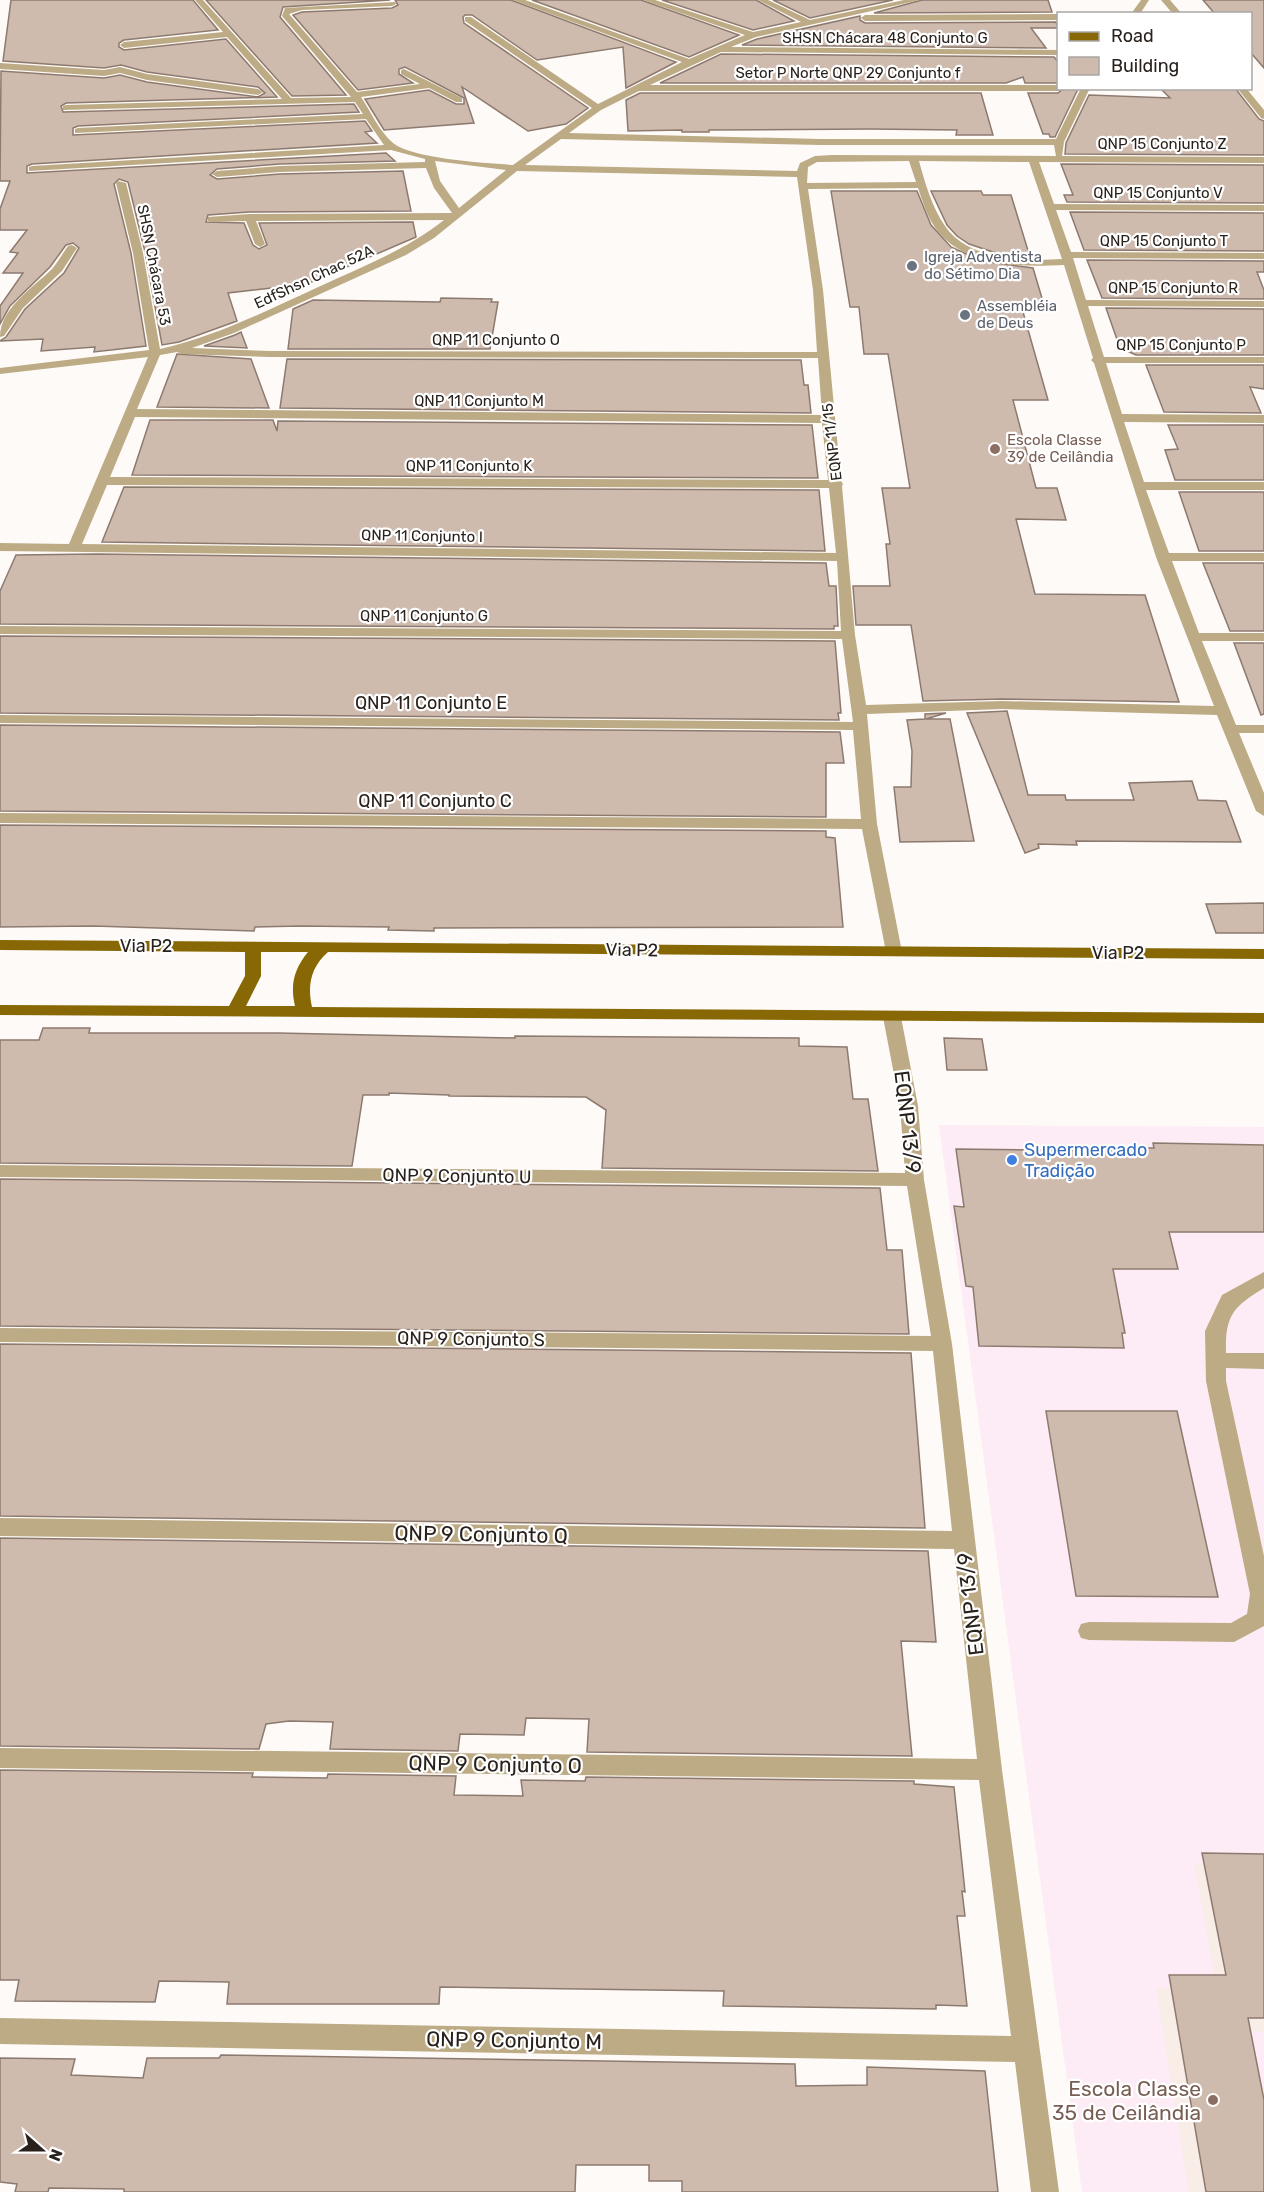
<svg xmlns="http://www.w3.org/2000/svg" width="1264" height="2192" font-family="Rubik,sans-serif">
<rect width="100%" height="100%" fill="#fefaf7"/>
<path fill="#fdebf5" d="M939 1125 1264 1127V2192H1082Z"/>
<g fill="#f9ede7">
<path d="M1194 1863 1264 1864V1978L1215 1977Z"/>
<path d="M1156 1988 1264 1989V2036L1263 2032H1239L1264 2192H1189Z"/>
</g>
<g fill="#cfbaae" stroke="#8d7a6f" stroke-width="1.5">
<path d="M11 0H193L218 30 124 40 119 43V47L124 50 226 39 277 97 66 103 61 106 63 112 354 104 359 112 78 126 73 128V135L365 121 372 131 365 132 377 143 32 164 27 166V173L386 153 395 161 280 164 217 169 210 175 217 179 280 174 403 171 411 211 249 212 208 215 206 222 244 223 253 245 259 249 267 245 259 223 413 222 416 237 307 284 228 293 237 321 179 342 162 345 145 252 128 182 119 179 114 184 131 253 146 346 94 352 95 347 41 351 43 339 0 341 6 337 25 309 64 273 79 248 73 243 66 245 50 267 10 306 0 324V306L23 273H3L18 253 10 252 27 230H0V209L10 181H0L1 71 104 78 120 75 147 82 258 97 265 93 258 87 147 72 121 65 104 68 3 61Z"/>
<path d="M206 0H390L283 7 280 17 346 95 292 96Z"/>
<path d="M395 0H511L676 62 626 88 623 47 537 60 472 15H465L463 17 464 23 588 108 566 124 528 131 462 87 474 123 384 130 365 99 429 90 456 104H464V98L405 67 399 69V74L413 83 358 90 293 15 302 12 392 8 398 5Z"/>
<path d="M532 0H641L739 35 689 57Z"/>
<path d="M662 0H756L794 21 753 30Z"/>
<path d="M773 0H893L810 18Z"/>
<path d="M922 0H1048L1052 12 874 13Z"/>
<path d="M1203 0H1264V68L1251 53V14H1215Z"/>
<path d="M860 16V20L865 23 1056 22 1058 28H1031L1046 48 742 45 757 39Z"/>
<path d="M721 54 1054 57 1059 63V83H1025L1023 77 1006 83H660Z"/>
<path d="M1064 88 1078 89 1055 137H1050L1049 134H1043L1028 93H1058Z"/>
<path d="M1160 88H1235L1259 119 1264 121V155L1065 154 1066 143 1089 95 1170 98Z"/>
<path d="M640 93H981L993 135H956L957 130 871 129 709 130V132H682V130L628 131 626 100Z"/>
<path d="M1061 164 1264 165V203L1067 202 1064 195H1073Z"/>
<path d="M831 191H917L931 225 951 247 982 261 1033 268 1044 305H1021L1048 400H1013L1036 488H1057L1066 520 1016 519 1035 594 1145 595 1179 702 1002 699 923 701 911 625H856L853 586H890L886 544H890L882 488H910L888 354H864L859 307H850Z"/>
<path d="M931 191H981L983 195H1011L1030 257 999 254 969 244 957 236 947 225Z"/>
<path d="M1070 212 1264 213V251L1084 250Z"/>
<path d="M1087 260 1264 261V272H1257L1264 290V299L1102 298Z"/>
<path d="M441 298 492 299 491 302H498L490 349H288L293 309 313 300 440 302Z"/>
<path d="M1106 308 1264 309V355H1136L1120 348Z"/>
<path d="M241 332 247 348 204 346 235 335Z"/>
<path d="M177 354 251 359 269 408 157 407Z"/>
<path d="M287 359 801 360 804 385H808L811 413 280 408Z"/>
<path d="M1146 365H1264V389L1250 387 1261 413 1164 412Z"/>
<path d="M150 420H273L277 431 278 421 812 425 818 478 132 475Z"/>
<path d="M1168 425H1264V480H1175L1165 450 1178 449Z"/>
<path d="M124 487 819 490 825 551 102 542Z"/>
<path d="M1179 492H1264V551H1199Z"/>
<path d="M97 554 826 563 829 586H836L838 626H834V629L0 624V591L16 555Z"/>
<path d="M1203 563H1264V631H1230Z"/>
<path d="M0 636 835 641 841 713H838L839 720 0 713Z"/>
<path d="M1234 643H1264V714L1261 715Z"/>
<path d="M1007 711 1028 795H1065L1066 800H1134L1129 783 1192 781 1198 800 1226 801 1241 842 1076 841 1077 845 1038 844 1039 848 1025 853 967 713Z"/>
<path d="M946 713 926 719H950L974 841 900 842 894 787H911L912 751 907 720 925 719V714Z"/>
<path d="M0 725 840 732 844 763H826V817L0 811Z"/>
<path d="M0 825 826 831V837L835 838 843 927 434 928V931L388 930 389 927 300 926 255 927 254 931 93 926 0 927Z"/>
<path d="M1264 903V933H1216L1206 904Z"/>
<path d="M43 1028H90L89 1033H278L515 1038V1036L799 1038V1046L847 1047 853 1099H868L878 1171 602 1168 606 1110 586 1097 449 1096V1095L389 1093V1095H363L352 1166 0 1163V1040H39Z"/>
<path d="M944 1038 982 1039 987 1070H947Z"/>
<path d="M1153 1143 1264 1145V1232H1169L1178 1269H1113L1125 1333H1122L1124 1348 979 1346 973 1287 966 1286 954 1206 964 1207 956 1149 1124 1151 1123 1148H1154Z"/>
<path d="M0 1179 880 1188 887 1250H902L909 1334 0 1326Z"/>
<path d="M0 1344 911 1353 925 1528 0 1516Z"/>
<path d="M1046 1411H1177L1218 1597 1076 1596Z"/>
<path d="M0 1538 928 1551 936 1642 901 1641 912 1756 587 1752 589 1719 526 1718 524 1735 460 1734 458 1751 330 1749 333 1722 289 1721 266 1724 259 1749 0 1746Z"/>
<path d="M0 1770 253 1773 252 1777 327 1778 328 1774 456 1776 454 1795 523 1796 521 1780 585 1781 586 1777 914 1781V1784L954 1787 965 1892 962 1891 965 1916H957L967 2006 936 2005V2009L723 2006 724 1991 440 1987 439 2004H227L229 1982 159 1981 155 2002 15 2001 19 1980H0Z"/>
<path d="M1202 1853 1264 1854V2018H1248L1264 2100V2192H1206L1169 1975H1226Z"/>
<path d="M221 2055 795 2064 796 2086 867 2085V2067L985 2071 998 2192H682V2181H649V2165H576L575 2192H124V2189L49 2188 48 2192H15L17 2184 0 2182V2058L75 2059 71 2075 143 2078 147 2058H219Z"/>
</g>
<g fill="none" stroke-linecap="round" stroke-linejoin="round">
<g fill="#bcab84" fill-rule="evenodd">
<path d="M195 0H203L291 98 351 97 282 16 285 8 395 2 396 4 392 6 302 10 289 14 357 92 420 84 401 74V70L404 69 462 98V102H456L429 88 361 97C371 112 379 131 393 143 412 159 487 163 513 165L592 108 465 21V17H471L598 104 682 62 513 0H525L689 59 745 35 643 0H655L753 32 801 22 758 0H768L810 20 904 0H920L756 37 731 47 1058 50V55L721 52 650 85H1058V88H1062L1058 91H639L601 110 569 133 820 139H1056L1081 88H1090L1064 142 1062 156 1264 157V163L1039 162 1054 204 1264 205V211L1056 210 1071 252 1264 253V259L1073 258 1086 300 1264 301V307L1088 306 1104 357H1264V363H1106L1122 414 1264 415V423L1124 422 1144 482H1264V490H1146L1169 553H1264V561H1172L1199 633H1264V641H1202L1236 725H1264V733H1239L1264 793V816L1256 811 1217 715 1002 709 867 714 877 824 902 952 900 956H888L886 952 862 829 0 823V813L861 819 853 730 0 723V715L853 722 842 639 0 634V626L841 631 837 561 0 551V543L69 544 148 357 0 374V368L149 350 133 253 116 183 118 181 126 183 143 253 160 349C214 337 264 312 314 289 359 268 405 251 444 220L256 221 265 244 260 247 255 244 246 221 212 222 208 221V217L249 214 452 213 434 188 426 168 280 172 217 177 212 174 217 171 280 166 425 162V159L391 150 29 171V167L32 166 384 145 366 119 75 133V129L78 128 363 114 355 102 63 110V106L66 105 282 99 227 37 124 48 120 45 124 42 223 32ZM561 139 820 145H1054L1056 156 832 155 815 156 800 163 797 171 525 165ZM435 161 506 170 459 208 440 181ZM909 161 916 182 807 183 808 167 817 162ZM919 161 1029 162 1062 259C1026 261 968 261 945 226 932 207 925 183 919 161ZM517 171 797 177 813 290 817 352 270 351 192 348 234 333 406 255 434 238ZM918 188C923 203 929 222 940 234 971 268 1023 267 1064 265L1093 358 1091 360 1094 363 1156 557 1214 706 1002 701 866 705 855 635 842 486 843 484 841 481 823 290 808 189ZM177 352 182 354 270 357 818 358 822 415 137 409 160 355ZM135 417 822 423 828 480 110 477ZM107 485 829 488 836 553 82 544Z"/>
<path d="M1141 0H1149L1140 14H1131Z"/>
<path d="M1161 0H1170L1182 14H1173Z"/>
<path d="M1058 14V20L865 21 861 18 865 15Z"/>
<path d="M0 63 104 70 120 67 147 74 258 89 263 92 258 95 147 80 120 73 104 76 0 69Z"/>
<path d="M1237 88H1246L1264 110V119L1261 118Z"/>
<path d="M72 245 77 248 62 271 23 308 4 336 0 337C0 308 33 288 52 269 58 262 63 253 68 246Z"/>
<path d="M892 1012 898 1013 901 1017 918 1106 924 1180 952 1344 1002 1770 1059 2192H1031L1015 2062 0 2044V2018L1011 2036 979 1780 0 1768V1748L977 1759 954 1549 0 1536V1518L952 1531 933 1351 0 1342V1328L931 1336 907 1186 0 1177V1165L905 1173 900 1106 883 1017 886 1013Z"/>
<path d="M1264 1272V1288C1233 1307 1225 1315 1226 1353H1264V1369L1226 1368V1381L1264 1556V1626L1234 1642 1089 1640 1081 1638 1078 1631 1081 1624 1089 1622 1231 1623 1247 1614 1250 1594 1206 1381 1205 1331 1222 1295Z"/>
</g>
<path fill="#876805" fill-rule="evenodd" d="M0 940 1264 949V959L328 952C311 967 307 985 312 1007L1264 1013V1023L0 1015V1005L229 1006 245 976V952L0 950ZM261 952H308C294 969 290 985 295 1006H246L261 976Z"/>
</g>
<g fill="#6b7280" stroke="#fff" stroke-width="2">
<circle cx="912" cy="266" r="6"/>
<circle cx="965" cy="315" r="6"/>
</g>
<g fill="#8d6e63" stroke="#fff" stroke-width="2">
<circle cx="995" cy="449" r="6"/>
<circle cx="1213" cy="2100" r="6"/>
</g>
<circle fill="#3f7fe0" stroke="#fff" stroke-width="2" cx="1012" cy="1160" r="6"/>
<g text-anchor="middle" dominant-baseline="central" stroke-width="4.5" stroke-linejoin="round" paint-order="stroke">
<g font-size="15" fill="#29211c" stroke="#fff">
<text x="885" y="38">SHSN Chácara 48 Conjunto G</text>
<text x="848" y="73">Setor P Norte QNP 29 Conjunto f</text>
<text x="1162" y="144">QNP 15 Conjunto Z</text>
<text x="1158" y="193">QNP 15 Conjunto V</text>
<text x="1164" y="241">QNP 15 Conjunto T</text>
<text transform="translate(154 265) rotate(79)">SHSN Chácara 53</text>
<text transform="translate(314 277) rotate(-25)">EdfShsn Chac 52A</text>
<text x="1173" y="288">QNP 15 Conjunto R</text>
<text x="496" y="340">QNP 11 Conjunto O</text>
<text x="1181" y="345">QNP 15 Conjunto P</text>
<text x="479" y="401">QNP 11 Conjunto M</text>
<text transform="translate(832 442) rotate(-97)">EQNP 11/15</text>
<text x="469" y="466">QNP 11 Conjunto K</text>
<text transform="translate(422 536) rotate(1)">QNP 11 Conjunto I</text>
<text x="424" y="616">QNP 11 Conjunto G</text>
</g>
<g font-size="15" fill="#5b616d" stroke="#fff" text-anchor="start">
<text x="924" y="257">Igreja Adventista<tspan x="924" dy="17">do Sétimo Dia</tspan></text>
<text x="977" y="306">Assembléia<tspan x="977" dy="17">de Deus</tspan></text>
</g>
<g font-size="15" fill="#785e54" stroke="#fff" text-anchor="start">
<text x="1007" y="440">Escola Classe<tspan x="1007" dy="17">39 de Ceilândia</tspan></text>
</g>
<g font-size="18" fill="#29211c" stroke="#fff">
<text x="431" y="703">QNP 11 Conjunto E</text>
<text x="435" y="801">QNP 11 Conjunto C</text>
<text x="146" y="946">Via P2</text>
<text transform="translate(632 950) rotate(1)">Via P2</text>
<text x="1118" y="953">Via P2</text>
<text transform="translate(457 1176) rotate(1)">QNP 9 Conjunto U</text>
<text transform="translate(471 1339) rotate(1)">QNP 9 Conjunto S</text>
</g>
<g font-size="18" fill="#366cbe" stroke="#fff" text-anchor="start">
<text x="1024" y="1150">Supermercado<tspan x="1024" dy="21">Tradição</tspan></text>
</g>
<g font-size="21" fill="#29211c" stroke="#fff">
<text transform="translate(908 1122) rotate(83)">EQNP 13/9</text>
<text transform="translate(481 1534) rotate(1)">QNP 9 Conjunto Q</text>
<text transform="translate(970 1604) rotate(-97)">EQNP 13/9</text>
<text transform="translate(495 1764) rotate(1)">QNP 9 Conjunto O</text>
<text transform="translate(514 2040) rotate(1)">QNP 9 Conjunto M</text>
</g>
<g font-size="21" fill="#785e54" stroke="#fff" text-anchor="end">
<text x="1201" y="2088">Escola Classe<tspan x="1201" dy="24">35 de Ceilândia</tspan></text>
</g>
</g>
<rect x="1057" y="12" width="195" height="78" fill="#ffffff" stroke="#a9a6a4" stroke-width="1.5"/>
<rect x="1069" y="32" width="30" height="9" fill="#876805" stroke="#a9a6a4" stroke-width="1.5"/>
<text x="1111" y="42" font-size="18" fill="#29211c">Road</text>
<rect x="1069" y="57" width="30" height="18" fill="#cfbaae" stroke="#a9a6a4" stroke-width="1.5"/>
<text x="1111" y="72" font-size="18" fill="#29211c">Building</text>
<g transform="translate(42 2150) rotate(111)" stroke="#ffffff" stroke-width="4.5" paint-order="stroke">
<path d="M0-4.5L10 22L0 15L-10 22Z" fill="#29211c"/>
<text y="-9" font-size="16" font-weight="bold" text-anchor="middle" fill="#29211c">N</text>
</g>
</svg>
